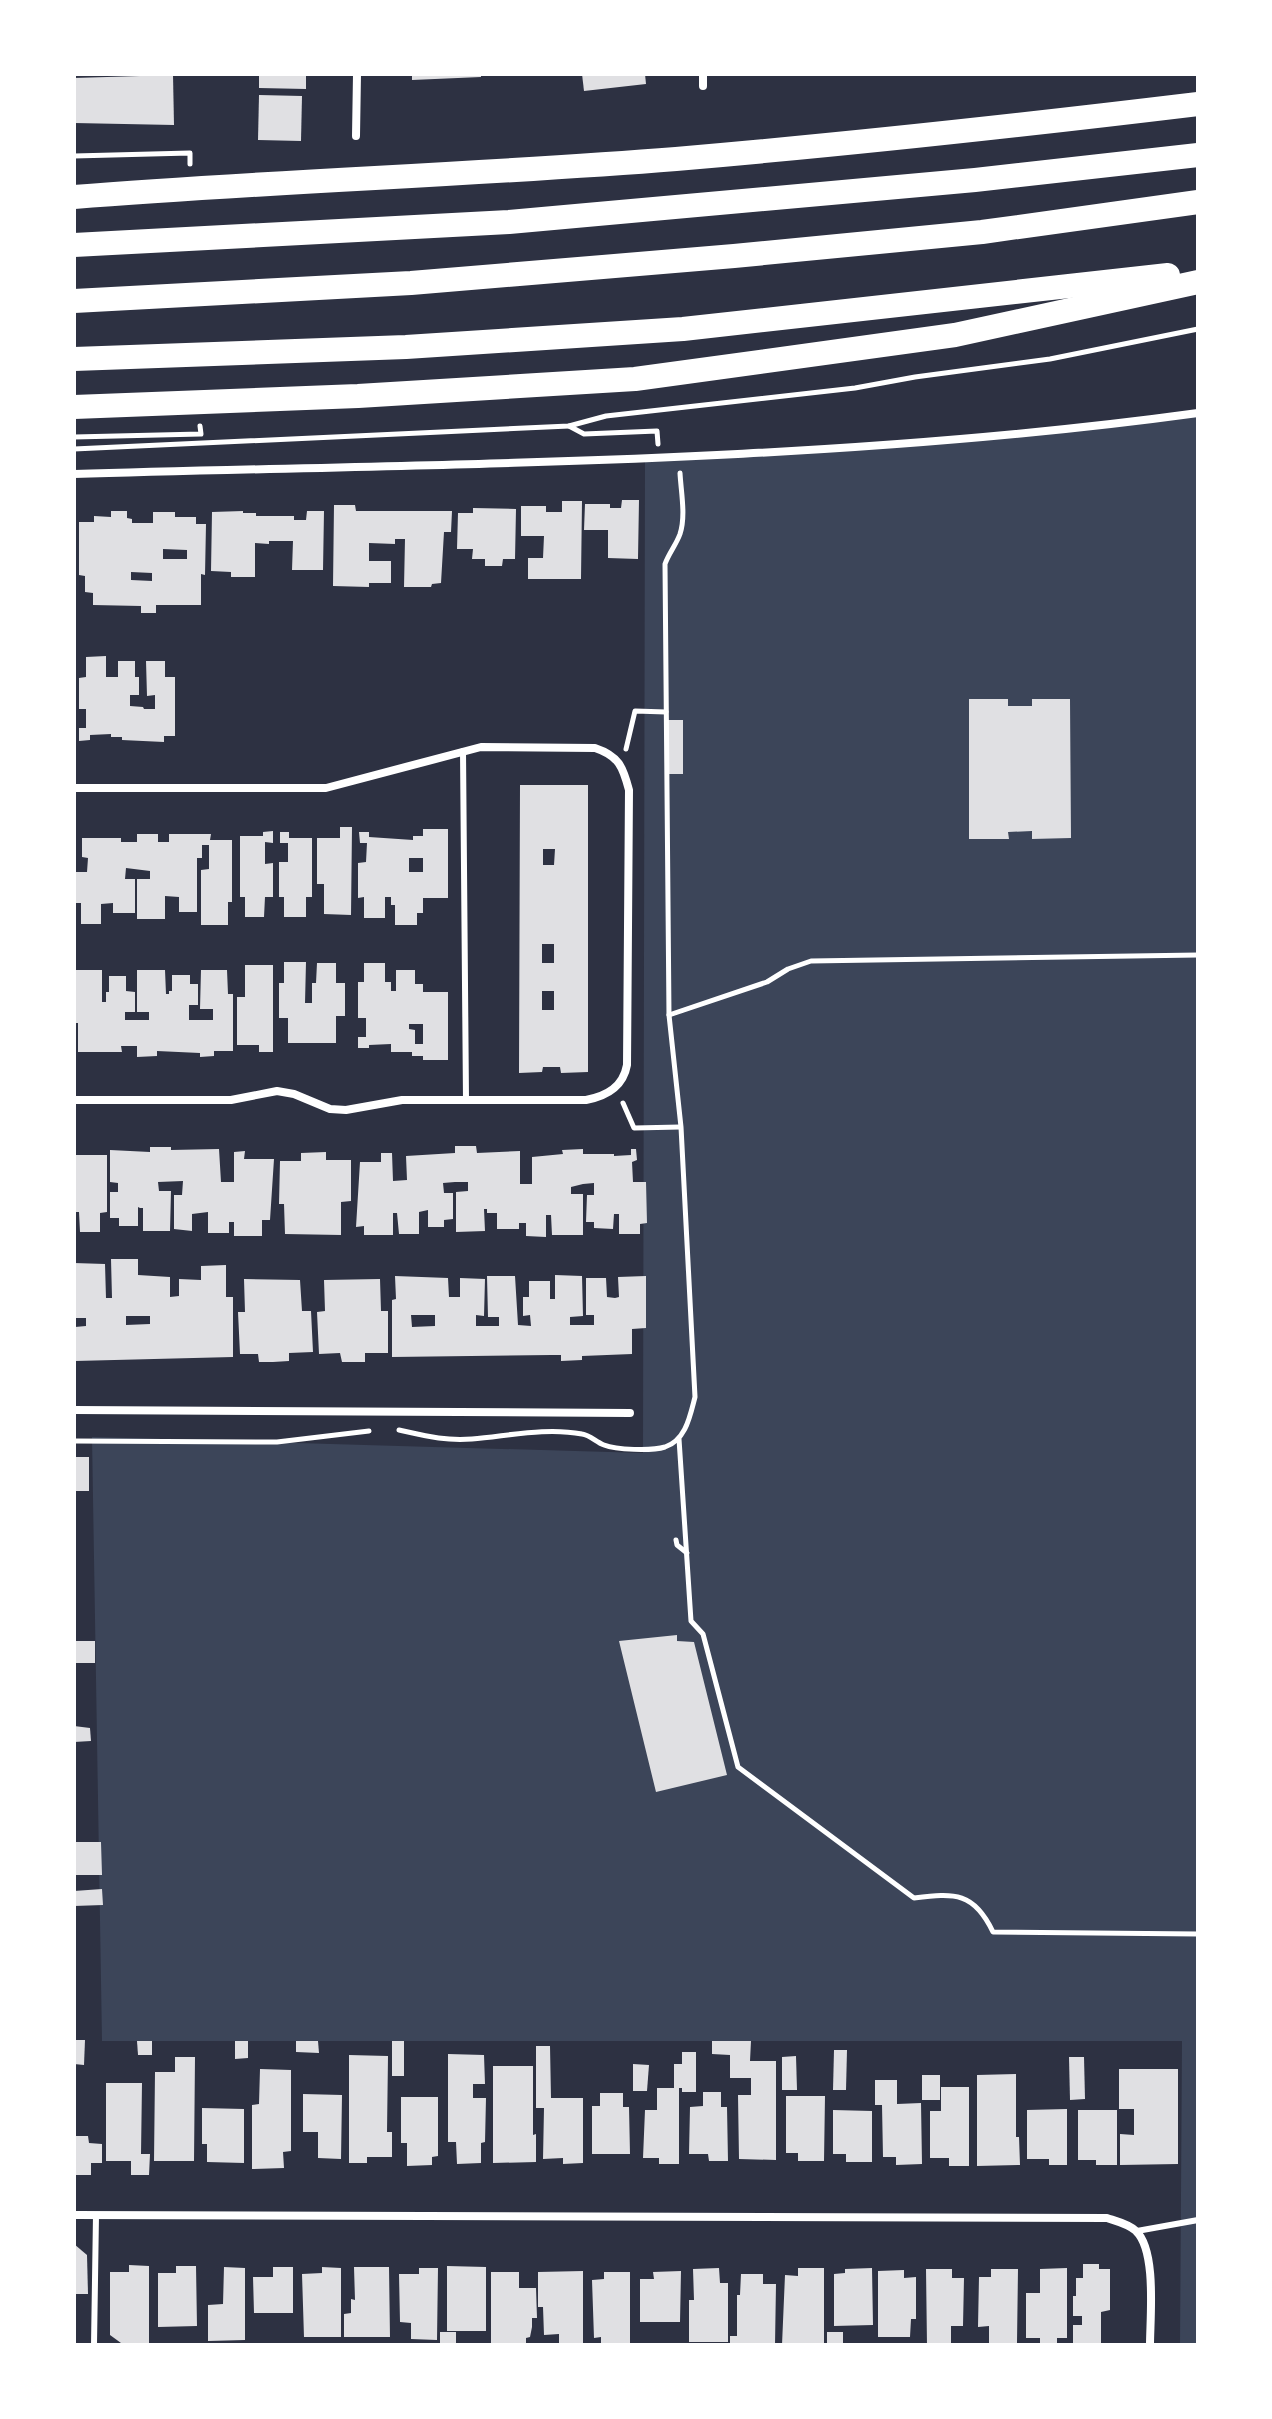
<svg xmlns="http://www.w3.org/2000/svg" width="1272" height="2419" font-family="'Open Sans',sans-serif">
<rect width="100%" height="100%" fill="#2d3142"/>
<path fill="#3c4559" d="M1198 413V2345H1180L1182 2041H102L92 1437 643 1453 645 458 932 442Z"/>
<g fill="#e0e0e3" fill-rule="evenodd">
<path d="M259 74H306V89L259 88Z"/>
<path d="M412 74H481V77L412 80Z"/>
<path d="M582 74H645L646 84 584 91Z"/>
<path d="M173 75 174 125 74 123V78Z"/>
<path d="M259 95 302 96 301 141 258 140Z"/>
<path d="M622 500H639L638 559 608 558V530H584L585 504H610V508H621Z"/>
<path d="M562 501H582L581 579H528V558H543L544 536H521V506H546V512H562Z"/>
<path d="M334 505H355L356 511H452L451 532H444L441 583 432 584 431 587H404L405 539H395V544L369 543V561H391V583H369V587L333 586Z"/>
<path d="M473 508 516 509 515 559H503L502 566H485V559H472L473 549H457L458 513H473Z"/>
<path d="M111 511H127V518L132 519V523H153V512H175V517H196V524H206L205 575 201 574V605H156V613H141V606L93 605V593L85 592V576L79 575V522H94V516L111 517ZM163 549 187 550V559H163ZM131 572 152 573V581L131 580Z"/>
<path d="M243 511V513H256V516H294V520H306L307 511H324L323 570H292L293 541H269V544L255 543V577H231V572L211 571 212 512Z"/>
<path d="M106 656V677H118V661H135V677H139V695H130V706L143 707 144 709H155V695L147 696 146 661H165V677H175V736H164V742L122 740V737H111V734L90 735V740L79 741V728H86V709H79V678L86 677V657Z"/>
<path d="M969 699H1008V706H1032V699H1070L1071 838 1032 839V831L1008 832 1009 839H969Z"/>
<rect x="668" y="720" width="15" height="54"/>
<path d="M520 785H588V1072L561 1073 560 1067H543L542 1072 519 1073ZM543 849H555L554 865H543ZM542 944H554V963H542ZM542 991H554V1010H542Z"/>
<path d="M340 827H352L351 915 324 914V884H317V838H340Z"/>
<path d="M423 829H448V898H423V913H417V925H395V905H391V897H385V918H364V897L358 898V863L366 862 367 843H360L359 832H369V837L413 840V836H423ZM409 858H423V872H409Z"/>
<path d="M273 831V843L265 842V864L273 863V897H265L264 917H245V897H240V836H263V832Z"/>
<path d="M280 832H289V838H312V897H306V917H284V897H279V862H288V843H280Z"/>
<path d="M137 834H158V842H169V834H211L210 840H232V902H228V925H201V870L209 869V845H202V858H197V912H179V897L165 896V919H137V879H150V871L126 868 125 879H135V913H113V903L101 904V924H81V903H74V872H87L88 858 82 857V838H121V842H137Z"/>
<path d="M284 962H306L305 1003H312V983H316L317 963H336V983H345V1016H336V1043H288V1018H279V983H284Z"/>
<path d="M364 963H385V982H391V991H396V970H415V984H423V992H448V1060H423V1056H412V1052H391V1044L369 1045V1048H358V1037H366V1018H358V982H364ZM409 1024H423V1044H415V1030L409 1029Z"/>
<path d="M245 965H273V1052H259V1045H237V997H245Z"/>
<path d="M74 970H102V1002H106V992H109V976H126V991L135 992V1012H125V1020H149V1012H137V970H165L166 994H169V991H172V975H190V984H198V1005H189V1020H213V1009H200L201 970H227L228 994H233V1051H214V1056L200 1057V1053L157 1051V1056L137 1057V1046H121L122 1052H78V1023H74Z"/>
<path d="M455 1146H476L477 1153 520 1151V1184H532V1157L563 1154 562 1150 583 1149V1154H614V1156L631 1155V1149H636L637 1160 632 1162 633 1182H646L647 1223 640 1224V1234H619V1214H614L613 1229 594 1228V1222H586L587 1195H594V1183L583 1184 571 1187V1194H583V1235H552L551 1215H546V1237L526 1236V1223H519V1229H497V1213H487V1209H484L485 1231 456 1232V1192L468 1191V1182H455L443 1183 444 1193H453V1219L444 1220V1227H428V1210L419 1212V1234H399L397 1213H393V1235H364V1226L356 1227 360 1162H381V1153H392L393 1181 407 1180 406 1156 455 1153Z"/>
<path d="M150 1147H171V1150L219 1149 221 1182H234V1152L245 1151 244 1159H274L270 1220H262V1236H234V1222H229V1233H208V1212L192 1214V1231L174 1229V1195H182L183 1181 158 1182 159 1191H171L170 1231H143V1208H140L138 1207V1226H119V1218H110V1192H118V1183L110 1182V1150L150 1152Z"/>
<path d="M326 1152V1160H351V1201L341 1202V1235L285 1234 284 1204H279L280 1161H301V1153Z"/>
<path d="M75 1155H107V1212L100 1213V1232H80L79 1212H75Z"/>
<path d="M111 1259H138V1275L170 1277V1297L179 1296V1279L201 1280V1266L226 1265V1297H233V1357L75 1361V1327L86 1326V1318H76L74 1263 105 1264 106 1298H112ZM126 1316H150V1324L126 1325Z"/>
<path d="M555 1275 582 1276 583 1316 570 1317V1325H594V1315H586V1278H606L607 1297 615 1298 619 1297 618 1277 646 1276V1328L632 1329V1354L582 1356V1360L561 1361V1355H551L392 1357V1300L396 1299 395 1276 448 1278 449 1297H460V1278L485 1279 484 1316 476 1315V1326H499V1317H488L487 1276H515L518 1325 531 1326 530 1315 523 1316V1297H529V1281H550V1299H555ZM411 1315H435V1326L412 1327Z"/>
<path d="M244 1279 300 1280 302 1311H311L313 1352 289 1353V1361L273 1362H259L258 1354H240L238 1312H245Z"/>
<path d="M380 1279 381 1311H388V1353H365V1362H342L340 1353 319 1354 317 1312 325 1311 324 1280Z"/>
<rect x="74" y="1457" width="15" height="34"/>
<path d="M677 1635V1641L694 1642 727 1775 656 1792 619 1641Z"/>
<rect x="74" y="1641" width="21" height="22"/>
<path d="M74 1726 90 1728 91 1741 74 1742Z"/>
<path d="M74 1842H101L102 1875H74Z"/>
<path d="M102 1889 103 1905 74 1906V1891Z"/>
<path d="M74 2040H85L84 2065 74 2064Z"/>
<path d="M137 2041H152V2055H138Z"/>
<path d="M235 2041H248V2058L235 2059Z"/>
<path d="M296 2041H318L319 2053 296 2052Z"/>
<rect x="392" y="2041" width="12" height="35"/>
<path d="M712 2041H751L750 2061H776V2160L739 2159 738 2095H751V2078H730V2055L712 2054Z"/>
<path d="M536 2046H550L551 2098H583V2163L563 2164V2158L543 2159 544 2108H536Z"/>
<path d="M834 2050H847L846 2090H833Z"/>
<path d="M682 2052H696V2092H682V2088H679V2164H659V2158H643L645 2110H657V2088H674V2064H682Z"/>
<path d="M448 2054 484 2055 485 2084H473V2098H486L485 2142 481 2143V2163L457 2164 456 2142H448Z"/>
<path d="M349 2055 388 2056 387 2132H392V2157H367V2163H349Z"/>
<path d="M796 2056 797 2090H782V2057Z"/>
<path d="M175 2057H195L194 2161H154L155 2072H175Z"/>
<path d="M1069 2057H1084L1085 2099 1070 2100Z"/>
<path d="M633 2064 649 2065 647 2091H633Z"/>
<path d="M493 2066H533V2135L536 2134V2162L493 2163Z"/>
<path d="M260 2069 291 2070V2151L283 2152 284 2168 252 2169V2105L259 2104Z"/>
<path d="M1119 2069H1178V2164L1120 2165V2134L1134 2135V2109H1119Z"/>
<path d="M1016 2074V2137H1019L1020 2165 977 2166V2075Z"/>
<rect x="922" y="2075" width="18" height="25"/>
<path d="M875 2080H897V2104L921 2103 922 2164 896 2165V2157H883L882 2105H875Z"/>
<path d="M106 2083H142L141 2154H150L149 2175H131V2161H106Z"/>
<path d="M941 2087H969V2166H949V2158H930V2111H941Z"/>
<path d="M703 2092H721V2107H727L728 2161H709L708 2154H689L690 2107 703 2106Z"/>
<path d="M600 2093H623V2107H629L630 2154H592V2106H600Z"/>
<path d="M303 2094 342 2095 341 2159 318 2158V2132H303Z"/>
<path d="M786 2096H825L824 2161H798V2153H786Z"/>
<path d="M401 2097H438V2156L432 2157V2165L407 2166V2143H401Z"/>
<path d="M202 2108 244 2109V2163L207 2162V2144H202Z"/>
<path d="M1067 2109V2165H1049V2159H1027V2110Z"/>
<path d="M833 2110 872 2111V2162H846V2154H833Z"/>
<path d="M1078 2110H1117V2165H1096V2160H1078Z"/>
<path d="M74 2136H88L89 2143 102 2144V2163H91V2175H74Z"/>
<path d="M74 2244 87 2255 88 2294H74Z"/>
<path d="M1083 2264H1099V2269H1110V2310L1101 2312V2345L1073 2343V2325H1082V2316H1073V2296H1076V2278H1083Z"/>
<path d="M129 2265 149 2266V2345L121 2343 110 2335V2272H129Z"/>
<path d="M176 2266H196L197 2326 158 2327V2273H176Z"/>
<path d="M447 2266 486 2267V2331H447Z"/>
<path d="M224 2267 245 2268V2340L208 2341V2305L223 2304Z"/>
<path d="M273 2267H293V2313H254L253 2277H273Z"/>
<path d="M322 2267 341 2268V2337H304L302 2274 322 2273Z"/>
<path d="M354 2267H389L390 2337H344V2314L351 2313V2299L355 2300Z"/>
<path d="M419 2268H438L437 2340 411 2339V2323L400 2322 399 2274H419Z"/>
<path d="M719 2268 720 2283H728V2342H689V2300H694L693 2269Z"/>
<path d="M798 2268H824V2345H782L785 2275 798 2276Z"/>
<path d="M872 2268 873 2325 834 2326V2274L845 2273V2269Z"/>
<path d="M1067 2268V2338H1057V2345H1040V2338H1026V2293H1040V2269Z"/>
<path d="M926 2269H952V2278H964L963 2326H951V2345H927Z"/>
<path d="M991 2269H1018L1017 2343H989V2326L978 2327 979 2277H991Z"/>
<path d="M904 2270V2278L916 2277V2319H911L910 2337H878V2271Z"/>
<path d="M583 2271V2345H559V2334L544 2335 543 2307H538V2272Z"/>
<path d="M681 2271 680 2322H640V2279H654L653 2272Z"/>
<path d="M491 2272H519V2288H536L537 2318H532V2327L530 2337 526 2338V2345H491Z"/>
<path d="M604 2272H630V2345H601V2337L594 2338 592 2280 604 2279Z"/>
<path d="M741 2274H763V2284H776L775 2345H730V2336H737V2295H740Z"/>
<rect x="440" y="2332" width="16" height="13"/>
<rect x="827" y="2332" width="16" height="13"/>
</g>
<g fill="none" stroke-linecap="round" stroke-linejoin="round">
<g stroke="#fff" stroke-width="5">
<path d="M74 156 190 153V164"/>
<path d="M569 426 584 434 657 431 658 444"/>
<path d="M74 437 201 434 200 426"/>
<path d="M74 449 569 426 606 416 855 388 915 377 1050 359 1198 329"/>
<path d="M626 749 635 711 666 712"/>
<path d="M669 1015 767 982 788 969 811 961 1198 955"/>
<path d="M623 1103 634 1128 680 1127"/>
<path d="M399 1430C426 1436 444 1441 472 1439 508 1436 546 1427 582 1434 590 1435 596 1442 604 1445 616 1450 652 1451 665 1447 686 1440 690 1416 695 1397L681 1127 669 1015 665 564C669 553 676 545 680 534 686 516 681 492 680 473"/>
<path d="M679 1439 691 1621 703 1634 738 1767 914 1898C955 1893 974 1892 993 1932L1198 1934"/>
<path d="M74 1441 277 1442 369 1431"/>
<path d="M676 1540 677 1545 687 1553"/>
</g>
<g stroke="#fff" stroke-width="6">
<path d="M463 751 466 1100"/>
<path d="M1137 2231 1198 2220"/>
<path d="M94 2345 96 2215"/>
</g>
<g stroke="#fff" stroke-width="8">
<path d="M703 86V74"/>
<path d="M356 136 357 74"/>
<path d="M74 474C449 463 826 464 1198 413"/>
<path d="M74 788H326L481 747 595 748C619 756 623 767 629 790L627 1065C623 1087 607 1096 586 1100H402L346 1110 330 1109 294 1094 277 1091 231 1100H74"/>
<path d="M74 1410 630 1413"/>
<path d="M74 2215 1107 2218C1116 2221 1129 2224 1136 2231 1157 2251 1150 2318 1150 2345"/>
</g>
<g stroke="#fff" stroke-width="24">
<path d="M74 197C274 181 476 175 676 159 851 144 1024 125 1198 104"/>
<path d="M74 245 509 222 975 180 1198 155"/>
<path d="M74 301 411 283 734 256 982 232 1198 202"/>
<path d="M74 359 406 347 683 329 1168 275"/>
<path d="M74 407 358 396 635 379 955 335 1198 282"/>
</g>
</g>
<rect width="1272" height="2419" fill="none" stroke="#ffffff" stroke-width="152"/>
</svg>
